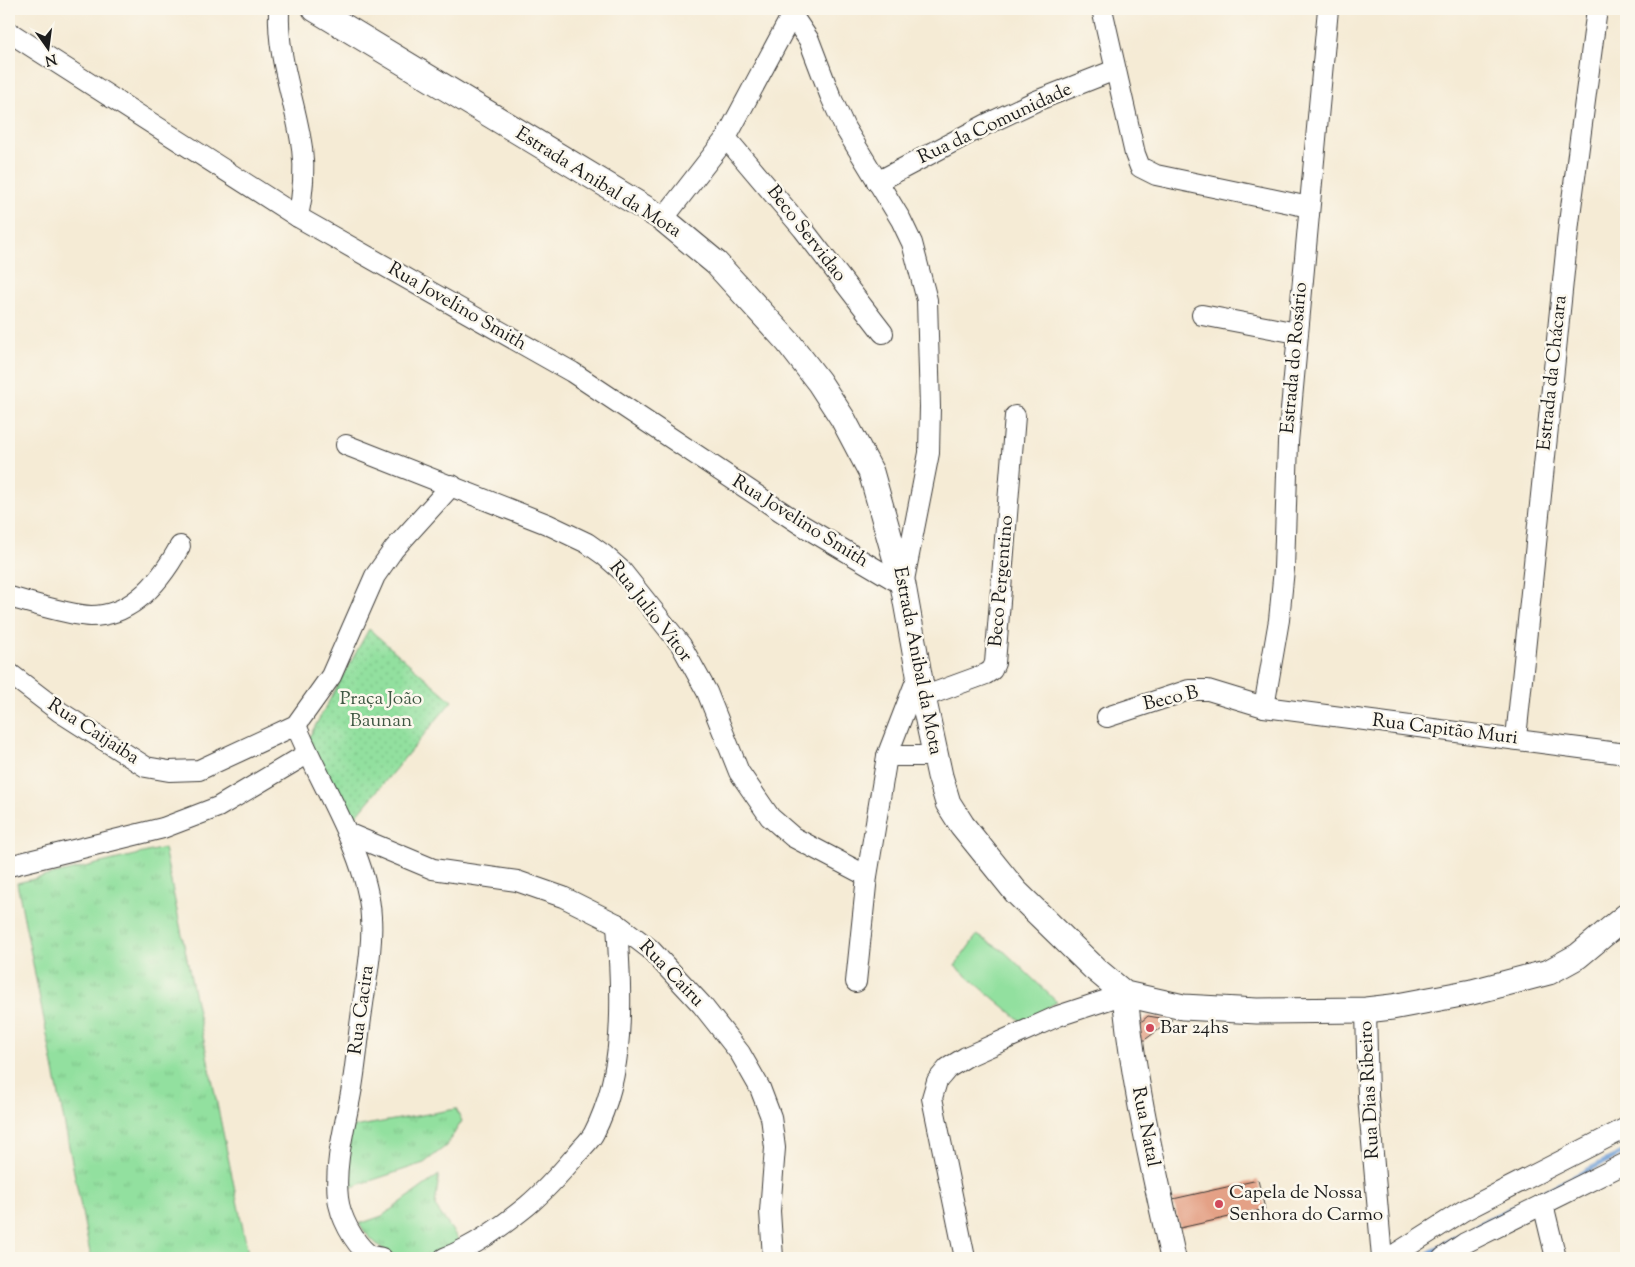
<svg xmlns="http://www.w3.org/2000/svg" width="1635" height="1267" font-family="'Sorts Mill Goudy',serif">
<defs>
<pattern id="grass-tufts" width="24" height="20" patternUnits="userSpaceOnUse" patternTransform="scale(1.25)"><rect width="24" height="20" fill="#92e09f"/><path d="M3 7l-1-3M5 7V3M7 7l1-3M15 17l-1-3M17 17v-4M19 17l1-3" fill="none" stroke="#7dc088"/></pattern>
<pattern id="park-dots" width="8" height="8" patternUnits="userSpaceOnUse" patternTransform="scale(1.25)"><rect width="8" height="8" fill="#92e09f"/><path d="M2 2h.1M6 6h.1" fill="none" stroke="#7dc088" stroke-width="1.8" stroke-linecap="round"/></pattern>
</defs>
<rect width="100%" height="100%" fill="#fbf7ec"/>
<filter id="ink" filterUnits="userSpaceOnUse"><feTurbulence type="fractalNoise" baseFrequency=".02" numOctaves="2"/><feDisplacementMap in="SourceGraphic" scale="10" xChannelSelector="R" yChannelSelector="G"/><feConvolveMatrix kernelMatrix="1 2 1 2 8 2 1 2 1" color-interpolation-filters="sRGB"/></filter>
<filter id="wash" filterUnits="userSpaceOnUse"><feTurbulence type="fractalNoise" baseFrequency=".0096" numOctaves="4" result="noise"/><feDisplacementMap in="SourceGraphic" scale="20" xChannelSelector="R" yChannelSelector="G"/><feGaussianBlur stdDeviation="1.12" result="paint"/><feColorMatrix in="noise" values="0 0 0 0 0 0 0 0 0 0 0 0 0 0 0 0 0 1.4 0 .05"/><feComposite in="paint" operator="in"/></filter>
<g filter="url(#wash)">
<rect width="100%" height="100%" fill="#f5ebd5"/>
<g fill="url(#grass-tufts)" stroke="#577e5e">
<path d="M164 848 249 1258H91L17 883Z"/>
<path d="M456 1109 462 1121 446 1146 424 1163 343 1190 348 1128Z"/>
<path d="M439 1175 435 1206 459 1240C451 1246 442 1255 433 1258 401 1266 376 1249 359 1224L382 1216Z"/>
</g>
<path fill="url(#park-dots)" stroke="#577e5e" d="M369 629 452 701 352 821 308 739Z"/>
<path fill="#92e09f" stroke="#577e5e" d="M977 935 1005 952 1057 1002 1022 1022 955 966Z"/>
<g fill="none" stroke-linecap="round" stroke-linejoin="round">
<g stroke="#6c9dd6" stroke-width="5">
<path d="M1472 1228 1626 1151"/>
<path d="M1422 1258 1458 1236"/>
</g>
</g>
<g id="blocks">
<g fill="#e4a186">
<path d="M1148 1016 1172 1020 1139 1044 1141 1022Z"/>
<path d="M1258 1180 1265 1209 1180 1228 1173 1199Z"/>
</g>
</g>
</g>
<g filter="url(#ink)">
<use href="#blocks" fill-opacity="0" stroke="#3d3b38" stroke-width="1"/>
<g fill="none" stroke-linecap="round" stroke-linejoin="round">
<g stroke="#3d3b38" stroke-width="22">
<g id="minor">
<path d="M279 9C277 61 295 98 302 148 305 171 303 194 298 217"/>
<path d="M1102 9 1135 154 1140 167 1156 175 1309 207"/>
<path d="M9 32 298 217 572 372 800 524 903 585 929 453 930 407 927 300 912 243 901 220 845 128 830 95 809 40 792 15"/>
<path d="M726 138 803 229 883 333"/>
<path d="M877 182 987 124 1036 101 1115 70"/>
<path d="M663 219 726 138 795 9"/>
<path d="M1202 315 1297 333"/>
<path d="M346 445 547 524 587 543 604 555 621 570 681 645 707 692 739 772 770 817 793 837 867 876"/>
<path d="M9 597C32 603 68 615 91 616 133 616 162 579 180 546"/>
<path d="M9 673 60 712 146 767 169 771 199 770 296 725 331 676 375 576 394 549 452 485"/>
<path d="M923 697 986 674 992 670 995 663 1015 416"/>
<path d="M1264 707 1279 620 1284 569 1288 442 1328 9"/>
<path d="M1107 717 1189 690H1208L1264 707 1626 754"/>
<path d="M296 725C319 783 368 855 371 917 373 948 366 980 362 1011 358 1038 356 1066 351 1093 345 1126 334 1164 338 1198 340 1216 353 1242 368 1254 371 1256 377 1257 382 1258"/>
<path d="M1516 738 1569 223 1597 9"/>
<path d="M887 756H935"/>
<path d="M347 833 433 869 517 881 563 897 617 924 650 949 702 1005 740 1053 760 1088 771 1117 775 1148 770 1211 773 1258"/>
<path d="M9 866 163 828 218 807 307 754"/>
<path d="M856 982 867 876 887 756 919 673"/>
<path d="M1366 1010 1368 1096 1382 1258"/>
<path d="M1543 1204 1556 1258"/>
<path d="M444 1258C475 1246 501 1227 527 1206 546 1190 561 1173 577 1154 582 1147 590 1141 594 1133 627 1069 621 993 617 924"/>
<path d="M965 1258 932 1098 937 1081 948 1068 966 1057 1058 1016 1125 994"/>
<path d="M1389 1258 1463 1211 1626 1128"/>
<path d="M1443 1258 1465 1243 1626 1163"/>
</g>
</g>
<g stroke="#3d3b38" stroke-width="27">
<g id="tertiary">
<path d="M315 9 663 219 716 263 788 342 819 382 843 419 871 472 903 585 923 697 940 776 948 803 962 825 1016 892 1094 968 1125 994 1183 1007 1257 1011 1366 1010 1392 1007 1472 992 1549 972 1578 956 1626 916"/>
<path d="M1125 994C1133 1083 1154 1170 1173 1258"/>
</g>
</g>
<use href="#minor" stroke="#fff" stroke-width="20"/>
<use href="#tertiary" stroke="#fff" stroke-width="25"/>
</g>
</g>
<g fill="#d1495b" stroke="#fbf7ec" stroke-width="2">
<circle cx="1150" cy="1028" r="5"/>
<circle cx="1219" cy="1204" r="5"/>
</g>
<g text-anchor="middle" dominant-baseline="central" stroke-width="5" stroke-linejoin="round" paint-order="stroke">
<g font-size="19" fill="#1c1c1c" stroke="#fbf7ec">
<text transform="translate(995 124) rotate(-25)">Rua da Comunidade</text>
<text transform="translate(598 183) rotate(32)">Estrada Anibal da Mota</text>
<text transform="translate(806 234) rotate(52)">Beco Servidao</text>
<text transform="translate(457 307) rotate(30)">Rua Jovelino Smith</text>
<text transform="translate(1295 358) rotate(-85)">Estrada do Rosário</text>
<text transform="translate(1553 373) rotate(-84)">Estrada da Chácara</text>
<text transform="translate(800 522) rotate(32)">Rua Jovelino Smith</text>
<text transform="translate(1002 581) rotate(-85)">Beco Pergentino</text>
<text transform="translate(650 612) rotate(52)">Rua Julio Vitor</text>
<text transform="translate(917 661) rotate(79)">Estrada Anibal da Mota</text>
<text transform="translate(1171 699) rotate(-13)">Beco B</text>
<text transform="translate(1445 730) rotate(7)">Rua Capitão Muri</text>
<text transform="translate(93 732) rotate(33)">Rua Caijaiba</text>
<text transform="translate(671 974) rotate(46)">Rua Cairu</text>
<text transform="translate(362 1010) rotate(-82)">Rua Cacira</text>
<text transform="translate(1370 1090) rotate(-93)">Rua Dias Ribeiro</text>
<text transform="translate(1145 1127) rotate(79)">Rua Natal</text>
</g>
<g font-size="19" fill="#3f5743" stroke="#fbf7ec">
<text x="381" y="699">Praça João<tspan x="381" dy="22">Baunan</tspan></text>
</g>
<g font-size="19" fill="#1c1c1c" stroke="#fbf7ec" text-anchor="start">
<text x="1160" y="1028">Bar 24hs</text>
<text x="1229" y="1193">Capela de Nossa<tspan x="1229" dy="22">Senhora do Carmo</tspan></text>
</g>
</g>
<rect width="1635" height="1267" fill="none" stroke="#fbf7ec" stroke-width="30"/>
<g transform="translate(48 48) rotate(166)" stroke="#fbf7ec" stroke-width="4" paint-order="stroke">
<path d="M0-4L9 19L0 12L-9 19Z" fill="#1c1c1c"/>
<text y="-8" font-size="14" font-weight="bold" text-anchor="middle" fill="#1c1c1c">N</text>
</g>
</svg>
